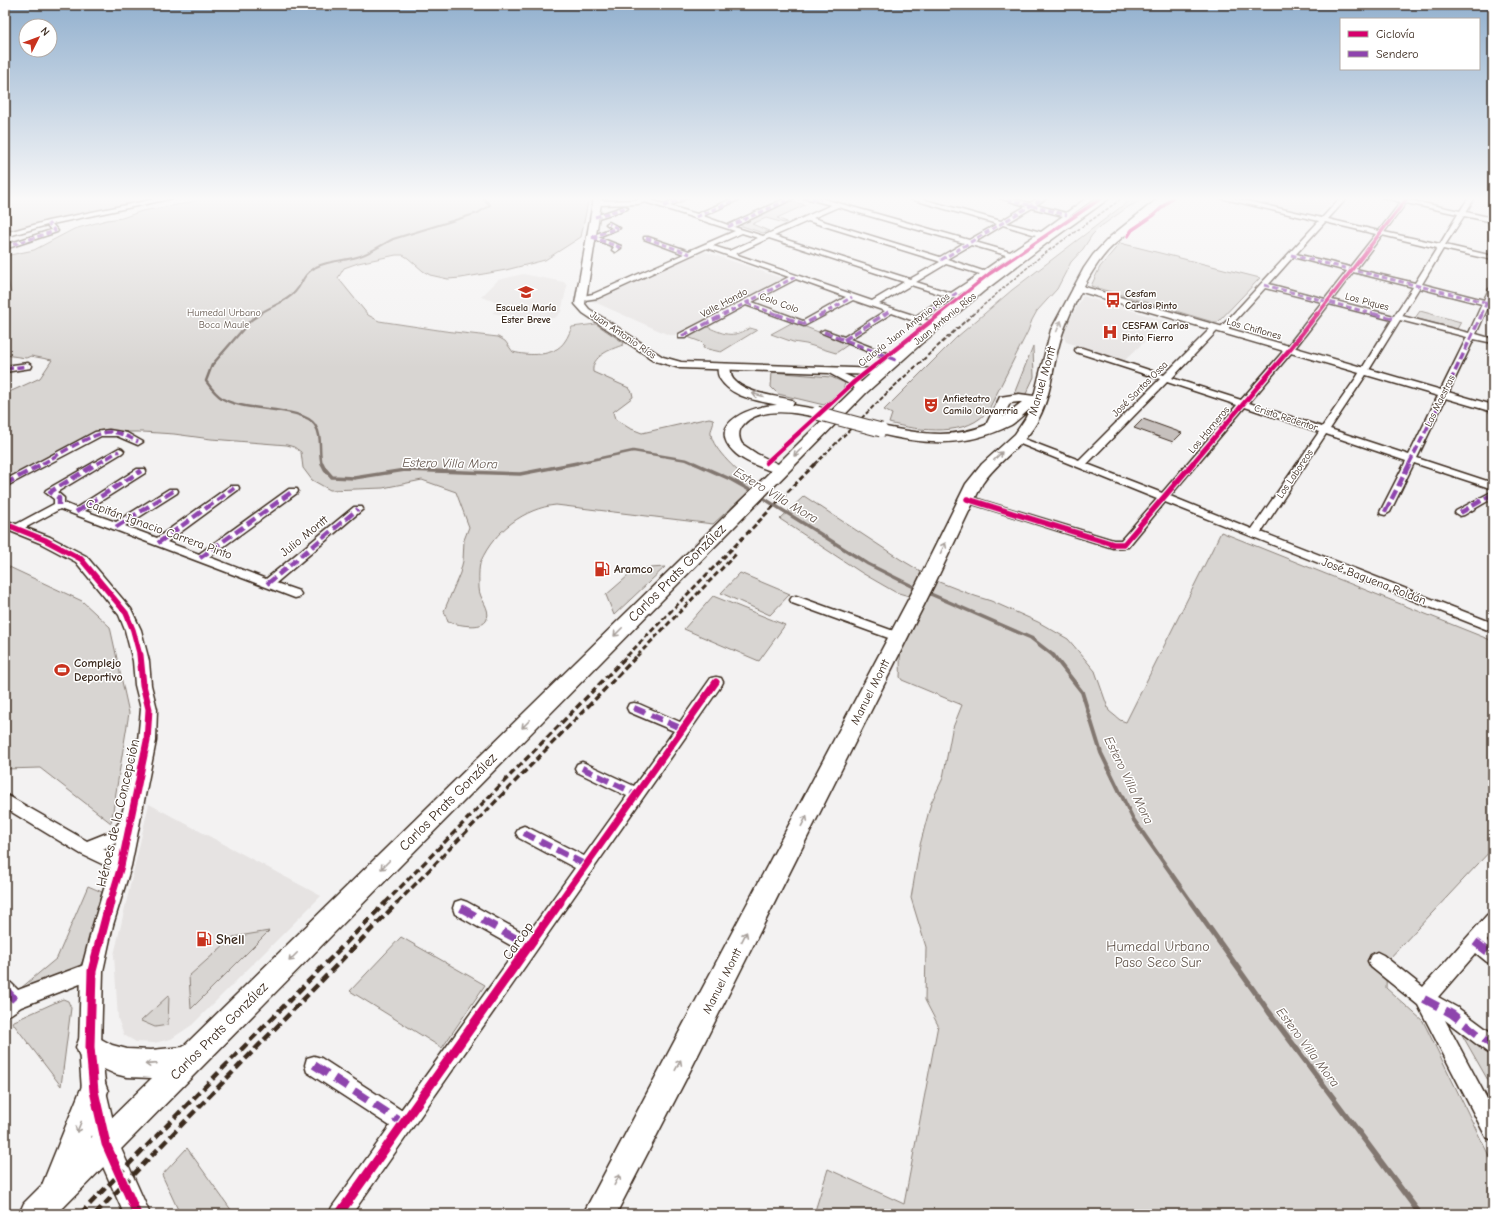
<svg xmlns="http://www.w3.org/2000/svg" width="1498" height="1219" font-family="'Comic Neue',sans-serif">
<rect width="100%" height="100%" fill="#f3f2f2"/>
<filter id="ink" filterUnits="userSpaceOnUse"><feTurbulence type="fractalNoise" baseFrequency=".025" numOctaves="2"/><feDisplacementMap in="SourceGraphic" scale="8" xChannelSelector="R" yChannelSelector="G"/><feConvolveMatrix kernelMatrix="1 2 1 2 8 2 1 2 1" color-interpolation-filters="sRGB"/></filter>
<g filter="url(#ink)">
<g fill="#e6e3e2">
<path d="M1238 197H1336L1318 215Z"/>
<path d="M703 251 784 279 675 335H669L592 301Z"/>
<path d="M523 274 564 282 567 286 561 312 555 318 541 319 527 316 516 317 492 313 505 305 481 297 498 280Z"/>
<path d="M1083 296 1166 321 1124 361 1066 342 1064 337 1066 326Z"/>
<path d="M149 804 321 896 192 1025 171 1039 154 1043 136 1042 124 1035 118 1019 114 955Z"/>
</g>
<g fill="#d8d5d2" stroke="#8a8078">
<path d="M5 197H159L5 234Z"/>
<path d="M203 197H585L588 202 581 237 545 260 506 270 461 278 448 279 430 275 423 271 408 258 403 255H396L358 263 344 268 338 278 368 315 379 321 445 331 498 337 505 341 513 352C529 356 555 357 565 341 568 337 570 331 572 327L596 324 624 343 623 345C611 349 591 356 593 372L629 388 632 392 633 397 613 412 615 419 629 428 642 433 709 418 713 419C715 425 710 429 711 434 712 449 741 475 753 483L754 487 713 524 556 505C525 508 494 531 481 561 478 568 479 580 479 588 479 599 491 608 487 619 483 631 456 624 448 622L444 611 460 573 463 561 464 540 469 527 456 492 422 480 383 488 330 490 312 480 303 468 301 452 294 447 287 445 211 439 174 434 143 432H122L106 434 89 441 5 484V394L40 378 52 360 31 356 26 358 5 355V320L8 316 5 313 11 293 5 269V256L34 250 74 229 107 220 122 218 142 211 188 203Z"/>
<path d="M1134 197H1148L1128 207 1100 227 1092 235 1083 249 1071 262 1057 289 1037 311 1032 320 1028 331 989 409C969 438 919 431 889 423L892 414 884 410 957 337 1012 290Z"/>
<path d="M791 201 805 205 777 218 787 222 784 223 766 218 752 224 769 231 763 233 739 225V223Z"/>
<path d="M1120 243 1260 278 1218 322H1213L1091 286 1100 267Z"/>
<path d="M1420 311 1461 322 1457 329 1415 318Z"/>
<path d="M793 322 849 344 836 353 806 344 793 342 771 334Z"/>
<path d="M705 326C724 334 731 339 750 328L757 330 721 352 703 348 704 345 701 342 685 336Z"/>
<path d="M1033 346 1034 377 1025 396 1014 394Z"/>
<path d="M772 372 831 377 845 383 843 389 824 405 778 394 771 387Z"/>
<path d="M804 496 900 559 939 582 975 596 991 601 1038 622 1068 639 1095 671 1109 711 1120 720 1126 722 1221 532 1493 641V848L1387 961 1386 988 1423 1021 1493 1164V1214H814L828 1169 904 1204 938 1025 925 1000 926 947 911 898 920 845 931 803 943 778 952 730 962 705 902 680 900 677C901 669 899 660 901 652 903 642 910 625 918 618L920 605 923 600 895 592 862 573 780 519Z"/>
<path d="M5 565 82 601 110 627 129 713 111 823 40 768 5 769Z"/>
<path d="M665 567 614 615 606 595 636 569Z"/>
<path d="M740 573 790 594 770 615 721 593Z"/>
<path d="M713 596 785 625 759 661 684 629Z"/>
<path d="M88 886 102 892 84 958 79 968 22 993 21 988 57 958Z"/>
<path d="M269 931 191 1009 189 976 233 937Z"/>
<path d="M401 937 485 985 442 1048 350 991Z"/>
<path d="M169 995 168 1025 155 1027 141 1021Z"/>
<path d="M63 999 68 1001 71 1008 61 1086 12 1022Z"/>
<path d="M1457 1026 1493 1054V1089Z"/>
<path d="M187 1148 234 1214H180L162 1175Z"/>
</g>
<g fill="none" stroke-linecap="round" stroke-linejoin="round">
<path stroke="#827770" stroke-width="2" d="M258 315C270 306 285 303 295 292 305 281 300 277 316 267 329 260 344 261 357 257 371 253 381 245 393 239L478 213 490 205 482 197"/>
<g stroke="#827770" stroke-width="2.5">
<path d="M260 314 251 320 212 365 206 381C211 388 215 394 223 399 245 412 303 406 315 425 323 437 318 452 322 464"/>
<path d="M573 464 633 451 687 460 696 464"/>
</g>
<g stroke="#827770" stroke-width="3.5">
<path d="M322 463 325 469 332 477 354 478 405 470 520 474 577 463"/>
<path d="M694 463 730 479 755 493"/>
<path d="M760 496 868 564 918 589"/>
<path d="M926 592 1031 638 1054 656"/>
</g>
<path stroke="#827770" stroke-width="4" d="M1053 655 1082 692 1101 753 1133 819 1192 903"/>
<path stroke="#827770" stroke-width="5.5" d="M1191 902 1269 1012 1420 1214"/>
</g>
<path fill="#c6c0bd" stroke="#3b2a1e" d="M1143 419 1182 433 1173 442 1134 428Z"/>
<g fill="none" stroke-linecap="round" stroke-linejoin="round">
<g stroke="#3b2a1e" stroke-width="3">
<g id="minor">
<path d="M165 197H179L52 224 58 231 57 232 5 249V245L51 230 47 225 5 237V233L48 221Z"/>
<path d="M646 197H656L651 200 664 204 680 197H690L670 206 697 214 736 197H745L703 216 728 225 788 197H797L734 227 763 236 831 205 800 197H817L969 240 997 224 904 197H915L1001 221 1026 206 996 197H1008L1030 203 1040 197H1048L1036 205 1066 213 1088 197H1096L1070 216 1067 220 1047 234V236H1043L990 270 989 272 993 273V277L986 276 958 295 961 297 960 299 953 298 923 319 939 324V328H933L892 313 850 339 899 358 900 360 899 362 896 363 820 332 824 330 844 337 885 311 853 300 804 326 746 305 685 338H679V334L789 277 707 248 598 298 578 301V297L593 294 684 254 644 239V237H648L689 251 735 231 645 202 638 204 597 205 594 203 597 201 637 200ZM838 207 964 243 940 257 813 218ZM1032 208 1063 216 1041 232 1007 223ZM808 221 938 261 940 262 910 279 774 236ZM1003 225 1036 235 1010 252 975 242ZM742 233 758 238 729 251 713 246ZM769 238 904 282 872 301 735 254ZM971 245 1006 255 983 271 947 259ZM946 264 980 274 951 293 916 282ZM796 279 846 297 803 321 752 302ZM911 285 946 296 916 316 879 304Z"/>
<path d="M1216 197H1229L1322 218 1341 197H1348L1328 219 1379 231 1401 202 1381 197 1403 199 1405 197H1411L1409 200 1460 211 1469 197H1475L1466 212 1493 218V222L1464 216 1445 245 1493 256V260L1443 249 1422 284 1484 300 1489 289 1493 287V297L1491 301 1493 302V306L1489 305 1476 334 1493 339V343L1474 339 1417 458 1493 483V489L1414 463 1390 512 1385 515 1381 514 1380 512 1406 461 1326 434 1261 532 1493 623V632L1165 502 1128 547 1113 548 963 501 962 499 967 496 971 497 1113 540H1121L1157 499 1013 441 1011 439 1016 436 1019 437 1079 460 1160 379 1076 352 1075 350 1076 348H1082L1164 375 1213 326H1216L1220 328 1319 221ZM1406 203 1458 214 1440 244 1384 232ZM1325 222 1376 234 1350 267 1296 254ZM1382 235 1437 248 1415 283 1356 269ZM1293 257 1347 271 1325 299 1269 284ZM1353 272 1413 287 1394 316 1332 300ZM1265 288 1322 302 1286 348 1241 400 1172 378 1218 330 1222 332H1225ZM1419 288 1482 304 1469 333 1402 316ZM1329 304 1392 320 1356 378 1322 427 1249 403 1292 352ZM1400 320 1467 337 1409 455 1330 429 1364 378ZM1167 382 1237 405 1162 493 1087 464ZM1245 407 1319 432 1252 529 1170 496Z"/>
<path d="M625 206 628 208 627 209 595 219 592 217Z"/>
<path d="M609 222 620 228 598 237 621 246V248L615 252 612 250 614 247 589 237 612 228 606 224Z"/>
<path d="M28 363 32 366 31 368 5 372V366Z"/>
<path d="M109 430 127 433 143 442 138 445 117 436H101L5 487V480L95 432Z"/>
<path d="M119 448 122 449 124 451 122 453 57 492 64 498V503L76 508 137 469H145L146 471 145 473 85 511 116 522 169 489H177L178 491 177 493 125 526 157 538 230 486H238L239 488 238 490 167 542 199 554 289 489H297L298 491 297 493 209 557 266 579 354 507H362L363 509 276 583 299 591 301 594 299 597 295 598 60 509 21 530H13L12 528 13 526 54 504V499L45 492 46 490Z"/>
<path d="M1493 491V498L1464 515 1460 516 1455 513 1456 511Z"/>
<path d="M796 596 902 634 904 637 902 640 898 642 894 640 792 603 790 600 792 597Z"/>
<path d="M716 677 721 678 723 682 721 686 352 1214H329L332 1207 390 1126 307 1072 305 1065 307 1058 314 1056 321 1058 401 1110 517 949 455 914 453 908 455 902 461 900 467 902 527 935 575 868 519 838 516 833 519 828 524 826 529 828 584 856 627 796 577 772 575 768 577 764 582 762 587 764 634 786 674 731 629 712 627 708 629 704 634 703 639 704 680 722 711 678Z"/>
<path d="M5 794 87 841 112 831 123 818 128 816 133 818 136 823C129 838 117 843 103 849L127 861 129 866 127 871 121 873 81 854 5 808Z"/>
<path d="M1493 913V933L1487 941 1493 945V965L1487 962 1476 953 1438 997 1458 1008 1493 1034V1055L1487 1052 1445 1020 1493 1110V1140L1486 1137 1418 1005 1371 967 1368 961 1371 955 1377 952 1383 955 1423 987 1487 915Z"/>
<path d="M92 962 98 965 101 971 98 977 21 1007 11 1014 5 1017V980L11 983 18 990Z"/>
</g>
</g>
<g stroke="#3b2a1e" stroke-width="3">
<g id="tertiary">
<path d="M594 197H602L585 304 589 309 663 357 681 362 881 369 886 372 881 375 844 374 861 382 866 390 861 393 857 392 853 386 829 373 680 368 655 361 583 313 575 304Z"/>
<path d="M1078 285 1493 405V412L1075 290 1073 288Z"/>
<path d="M5 520 50 537 86 556 131 609 141 630 149 661 151 685 157 709 156 741 131 866 113 925 103 971 101 1047 106 1091 118 1142 150 1214H124L97 1153 94 1144 82 1091 79 1047 81 971 93 925 111 866 138 741 141 709 135 685 133 661 125 630 119 615 76 562 40 543 5 529Z"/>
</g>
</g>
<g stroke="#3b2a1e" stroke-width="3">
<g id="primary">
<path d="M1100 197H1111L1047 243 984 291 923 342 866 393 57 1214H19L24 1203 42 1185 84 1081 94 1077 104 1081 108 1091 91 1138 152 1078 127 1077 115 1074 93 1064 80 1057 76 1047 80 1037 90 1033 112 1045 127 1049 151 1050 183 1047 771 471C758 466 742 461 733 451 705 422 755 405 777 405 757 400 732 398 720 379 718 375 716 369 720 364H728C732 369 730 374 733 379 744 393 775 396 792 400L794 403 792 405 822 410 824 413 822 416C815 418 808 415 800 414 783 411 757 410 744 424 738 430 738 437 742 444L757 454 778 464C804 438 830 412 856 387 932 317 1015 255 1100 197Z"/>
<path d="M1160 197H1170C1149 222 1117 235 1098 263 1084 283 1065 321 1059 345 1052 369 1051 395 1039 418 1026 445 998 460 982 484L935 583 688 1075 616 1214H583L917 583 966 484 982 464 1015 434 1025 419 1030 409C1024 414 1017 421 1011 425 965 448 924 445 876 433L874 430 876 427 881 426C917 433 951 440 986 425L1000 397 1019 394 1034 396 1051 330 1084 268 1093 255 1110 237ZM1019 402H1022L1003 417 1010 403Z"/>
</g>
</g>
<use href="#minor" fill="#fff" fill-rule="evenodd"/>
<use href="#tertiary" fill="#fff" fill-rule="evenodd"/>
<use href="#primary" fill="#fff" fill-rule="evenodd"/>
<path stroke="#3b2a1e" stroke-width="1.5" stroke-dasharray="3.5 1.5" stroke-linecap="butt" d="M972 315 1041 256 1124 197"/>
<path stroke="#3b2a1e" stroke-width="2" stroke-dasharray="4.5 2" stroke-linecap="butt" d="M815 464 888 392 973 314"/>
<g stroke="#3b2a1e" stroke-width="3" stroke-dasharray="5.5 3" stroke-linecap="butt">
<path d="M627 656 816 463"/>
<path d="M637 656 736 554"/>
</g>
<g stroke="#3b2a1e" stroke-width="3.5" stroke-dasharray="7 3.5" stroke-linecap="butt">
<path d="M385 903 628 655"/>
<path d="M397 903 638 655"/>
</g>
<g stroke="#3b2a1e" stroke-width="4.5" stroke-dasharray="9 4.5" stroke-linecap="butt">
<path d="M80 1214 386 902"/>
<path d="M95 1214 398 902"/>
</g>
<g stroke="#3b2a1e" stroke-width="15" stroke-linecap="butt">
<path id="primary-bridge" d="M817 413 881 430"/>
</g>
<use href="#primary-bridge" stroke="#fff" stroke-width="13"/>
<g stroke="#8e44ad" stroke-width="3" stroke-dasharray="5.5 3" stroke-linecap="butt">
<path d="M803 197 821 200"/>
<path d="M999 197 1067 215"/>
<path d="M664 206 687 197"/>
<path d="M595 217 625 208"/>
<path d="M696 217 742 197"/>
<path d="M728 227 794 197"/>
<path d="M592 237 617 228 609 224"/>
<path d="M592 237 619 247 615 250"/>
<path d="M646 238 690 254"/>
<path d="M5 247 55 231 48 223"/>
<path d="M1291 255 1493 304"/>
<path d="M941 260 1045 197"/>
<path d="M1264 285 1378 315"/>
<path d="M747 303 778 315"/>
<path d="M723 315 795 277"/>
<path d="M821 315 852 297"/>
<path d="M884 315 891 310"/>
<path d="M924 315 958 292"/>
<path d="M1481 315 1493 289"/>
</g>
<g stroke="#8e44ad" stroke-width="3.5" stroke-dasharray="8 3.5" stroke-linecap="butt">
<path d="M776 314 804 324 823 314"/>
<path d="M1374 314 1395 319"/>
<path d="M917 319 925 314"/>
<path d="M824 332 896 360"/>
<path d="M682 336 725 314"/>
<path d="M844 340 885 314"/>
<path d="M5 369 28 366"/>
<path d="M42 464C58 455 92 433 109 432 120 432 129 437 138 442"/>
<path d="M97 464 119 451"/>
<path d="M1409 464 1444 395 1482 314"/>
</g>
<g stroke="#8e44ad" stroke-width="4.5" stroke-dasharray="10 4.5" stroke-linecap="butt">
<path d="M5 484 44 463"/>
<path d="M59 505V498L50 492 98 463"/>
<path d="M76 512 141 471"/>
<path d="M1385 512 1410 463"/>
<path d="M1460 513 1493 494"/>
<path d="M116 527 173 491"/>
<path d="M158 543 234 488"/>
<path d="M200 558 293 491"/>
<path d="M267 584 358 509"/>
</g>
<g stroke="#8e44ad" stroke-width="6" stroke-dasharray="12 6" stroke-linecap="butt">
<path d="M634 708 683 729"/>
<path d="M582 768 636 794"/>
<path d="M524 833 586 865"/>
</g>
<g stroke="#8e44ad" stroke-width="8" stroke-dasharray="16 8" stroke-linecap="butt">
<path d="M461 908 529 946"/>
<path d="M1475 942 1493 956"/>
<path d="M5 989 15 1000"/>
<path d="M1424 999 1452 1014 1493 1046"/>
<path d="M314 1065 403 1123"/>
</g>
<g stroke="#fff" stroke-width="5">
<g id="cycleway-far4">
<path d="M1128 236 1132 230 1154 215 1173 197"/>
<path d="M938 315 989 274 1103 197"/>
<path d="M1317 315 1408 197"/>
</g>
</g>
<g stroke="#fff" stroke-width="6">
<g id="cycleway-far3">
<path d="M766 463 854 382 940 314"/>
<path d="M1192 464 1289 350 1317 314"/>
</g>
</g>
<g stroke="#fff" stroke-width="8">
<g id="cycleway-far2">
<path d="M967 499 1113 544H1124L1193 463"/>
<path d="M5 524 45 540 81 559 126 613 133 630 140 656"/>
</g>
</g>
<g stroke="#fff" stroke-width="10">
<g id="cycleway-far1">
<path d="M110 903 121 866 147 741 149 709 143 685 140 655"/>
<path d="M559 903 716 682"/>
</g>
</g>
<g stroke="#fff" stroke-width="12">
<g id="cycleway">
<path d="M110 902 92 971 90 1047 94 1091 106 1144 137 1214"/>
<path d="M339 1214 560 902"/>
</g>
</g>
<use href="#cycleway-far4" stroke="#d6006c" stroke-width="3.5"/>
<use href="#cycleway-far3" stroke="#d6006c" stroke-width="4.5"/>
<use href="#cycleway-far2" stroke="#d6006c" stroke-width="5.5"/>
<use href="#cycleway-far1" stroke="#d6006c" stroke-width="7"/>
<use href="#cycleway" stroke="#d6006c" stroke-width="9"/>
</g>
<defs><path id="oneway-shaft" d="M-6 0H5M1.5-3L5.5 0L1.5 3" fill="none" stroke-width="1.6" stroke-linecap="round" stroke-linejoin="round"/></defs>
<g stroke="#a79f9a">
<use href="#oneway-shaft" transform="translate(1059 326) rotate(-67)"/>
<use href="#oneway-shaft" transform="translate(758 395) rotate(-165)"/>
<use href="#oneway-shaft" transform="translate(798 452) rotate(135)"/>
<use href="#oneway-shaft" transform="translate(998 456) rotate(-45)"/>
<use href="#oneway-shaft" transform="translate(943 548) rotate(-64)"/>
<use href="#oneway-shaft" transform="translate(618 632) rotate(135)"/>
<use href="#oneway-shaft" transform="translate(526 724) rotate(135)"/>
<use href="#oneway-shaft" transform="translate(804 821) rotate(-63)"/>
<use href="#oneway-shaft" transform="translate(385 865) rotate(135)"/>
<use href="#oneway-shaft" transform="translate(744 937) rotate(-63)"/>
<use href="#oneway-shaft" transform="translate(293 957) rotate(135)"/>
<use href="#oneway-shaft" transform="translate(151 1064) rotate(176)"/>
<use href="#oneway-shaft" transform="translate(678 1065) rotate(-62)"/>
<use href="#oneway-shaft" transform="translate(79 1127) rotate(112)"/>
<use href="#oneway-shaft" transform="translate(617 1180) rotate(-62)"/>
</g>
</g>
<linearGradient id="sky" x2="0" y2="1"><stop stop-color="#92b0ce"/><stop offset="0.54" stop-color="#faf9f9"/><stop offset="1" stop-color="#faf9f9" stop-opacity="0"/></linearGradient>
<rect width="1498" height="368" fill="url(#sky)"/>
<defs>
<g id="school-bare" transform="scale(1.2)"><path d="M0-5L7-2L0 1L-7-2ZM-4 1L0 2.5L4 1V4Q0 6-4 4Z" fill="#c8321e" stroke="#fff" stroke-width="2.5" paint-order="stroke"/></g>
<g id="bus-bare" transform="scale(1.2)"><path d="M-5-6H5V4H4V6H2V4H-2V6H-4V4H-5ZM-3.5-4V0h7V-4ZM-3.5 1.2v1.5H-2V1.2ZM2 1.2v1.5H3.5V1.2Z" fill="#c8321e" stroke="#fff" stroke-width="2.5" paint-order="stroke"/></g>
<g id="hospital-bare" transform="scale(1.2)"><path d="M-5-5h3v3.5h4V-5h3V5h-3V1.5h-4V5h-3Z" fill="#c8321e" stroke="#fff" stroke-width="2.5" paint-order="stroke"/></g>
<g id="theatre-bare" transform="scale(1.2)"><path d="M-5-5.5Q0-4 5-5.5V0Q5 5 0 6Q-5 5-5 0ZM-3.3-2.5H-1v1.5H-3.3ZM1-2.5H3.3v1.5H1ZM-2.8 1Q0 5.5 2.8 1Z" fill="#c8321e" stroke="#fff" stroke-width="2.5" paint-order="stroke"/></g>
<g id="fuel-bare" transform="scale(1.2)"><path d="M-5.5-6h7V0h2V4h1.3V-2.5L3-4.5l.8-.8L6-3V5H2.5V1h-1V6h-7ZM-4.2-4.7v3.2H.2V-4.7Z" fill="#c8321e" stroke="#fff" stroke-width="2.5" paint-order="stroke"/></g>
<g id="stadium-bare" transform="scale(1.2)"><path d="M0-5a6.5 5 0 1 0 0 10a6.5 5 0 1 0 0-10ZM-3.5-1.8h7v3.6h-7Z" fill="#c8321e" stroke="#fff" stroke-width="2.5" paint-order="stroke"/></g>
</defs>
<g fill-rule="evenodd">
<use href="#school-bare" x="526" y="292"/>
<use href="#bus-bare" x="1113" y="300"/>
<use href="#hospital-bare" x="1110" y="332"/>
<use href="#theatre-bare" x="931" y="405"/>
<use href="#fuel-bare" x="602" y="569"/>
<use href="#stadium-bare" x="62" y="670"/>
<use href="#fuel-bare" x="204" y="939"/>
</g>
<g text-anchor="middle" dominant-baseline="central" stroke-width="3" stroke-linejoin="round" paint-order="stroke">
<g font-size="10" font-weight="bold" fill="#3b2a1e" stroke="#fff" text-anchor="start">
<text x="1125" y="294">Cesfam<tspan x="1125" dy="12">Carlos Pinto</tspan></text>
<text x="526" y="308" text-anchor="middle">Escuela María<tspan x="526" dy="12">Ester Breve</tspan></text>
<text x="1122" y="326">CESFAM Carlos<tspan x="1122" dy="12">Pinto Fierro</tspan></text>
<text x="943" y="399">Anfieteatro<tspan x="943" dy="12">Camilo Olavarrria</tspan></text>
</g>
<g font-size="10" fill="#3b2a1e" stroke="#fff">
<text transform="translate(1367 302) rotate(15)">Los Piques</text>
<text transform="translate(724 303) rotate(-28)">Valle Hondo</text>
<text transform="translate(779 303) rotate(20)">Colo Colo</text>
<text transform="translate(945 319) rotate(-39)">Juan Antonio Ríos</text>
<text transform="translate(1254 329) rotate(16)">Los Chiflones</text>
<text transform="translate(904 330) rotate(-38)">Ciclovía Juan Antonio Ríos</text>
<text transform="translate(623 335) rotate(34)">Juan Antonio Ríos</text>
<text transform="translate(1140 389) rotate(-45)">José Santos Ossa</text>
<text transform="translate(1440 401) rotate(-64)">Las Maestras</text>
<text transform="translate(1286 418) rotate(18)">Cristo Redentor</text>
<text transform="translate(1209 430) rotate(-50)">Los Harneros</text>
<text transform="translate(1295 474) rotate(-56)">Los Laboreos</text>
</g>
<g font-size="10" fill="#62554b" stroke="#fff">
<text x="224" y="313">Humedal Urbano<tspan x="224" dy="12">Boca Maule</tspan></text>
</g>
<g font-size="12" fill="#3b2a1e" stroke="#fff">
<text transform="translate(1042 381) rotate(-74)">Manuel Montt</text>
<text transform="translate(159 529) rotate(20)">Capitán Ignacio Carrera Pinto</text>
<text transform="translate(304 536) rotate(-39)">Julio Montt</text>
<text transform="translate(1374 581) rotate(21)">José Baguena Roldán</text>
<text transform="translate(870 692) rotate(-63)">Manuel Montt</text>
<text transform="translate(722 981) rotate(-63)">Manuel Montt</text>
</g>
<g font-size="12" font-weight="bold" fill="#3b2a1e" stroke="#fff" text-anchor="start">
<text x="614" y="569">Aramco</text>
<text x="74" y="663">Complejo<tspan x="74" dy="14">Deportivo</tspan></text>
</g>
<g font-size="13" font-style="italic" fill="#65574e" stroke="#fff">
<text transform="translate(450 463) rotate(1)">Estero Villa Mora</text>
<text transform="translate(776 495) rotate(31)">Estero Villa Mora</text>
<text transform="translate(1129 780) rotate(64)">Estero Villa Mora</text>
<text transform="translate(1308 1047) rotate(53)">Estero Villa Mora</text>
</g>
<g font-size="14" fill="#3b2a1e" stroke="#fff">
<text transform="translate(677 573) rotate(-45)">Carlos Prats González</text>
<text transform="translate(448 802) rotate(-45)">Carlos Prats González</text>
<text transform="translate(118 813) rotate(-77)">Héroes de la Concepción</text>
<text transform="translate(518 941) rotate(-55)">Carcop</text>
<text transform="translate(219 1031) rotate(-45)">Carlos Prats González</text>
</g>
<g font-size="14" font-weight="bold" fill="#3b2a1e" stroke="#fff" text-anchor="start">
<text x="216" y="939">Shell</text>
</g>
<g font-size="14" fill="#62554b" stroke="#fff">
<text x="1158" y="946">Humedal Urbano<tspan x="1158" dy="16">Paso Seco Sur</tspan></text>
</g>
</g>
<rect width="1498" height="1219" fill="none" stroke="#fff" stroke-width="20"/>
<rect x="10" y="10" width="1478" height="1199" fill="none" stroke="#3b2a1e" stroke-width="1.5" filter="url(#ink)"/>
<rect x="1340" y="18" width="140" height="52" fill="#ffffff" stroke="#b1aaa5"/>
<rect x="1348" y="31" width="20" height="6" fill="#d6006c" stroke="#b1aaa5"/>
<text x="1376" y="38" font-size="12" fill="#3b2a1e">Ciclovía</text>
<rect x="1348" y="51" width="20" height="6" fill="#8e44ad" stroke="#b1aaa5"/>
<text x="1376" y="58" font-size="12" fill="#3b2a1e">Sendero</text>
<g transform="translate(38 38) rotate(48)"><circle r="19" fill="#ffffff" stroke="#b1aaa5"/>
<path d="M0-3L7 15L0 10L-7 15Z" fill="#c8321e"/>
<text y="-6" font-size="11" font-weight="bold" text-anchor="middle" fill="#3b2a1e">N</text>
</g>
</svg>
